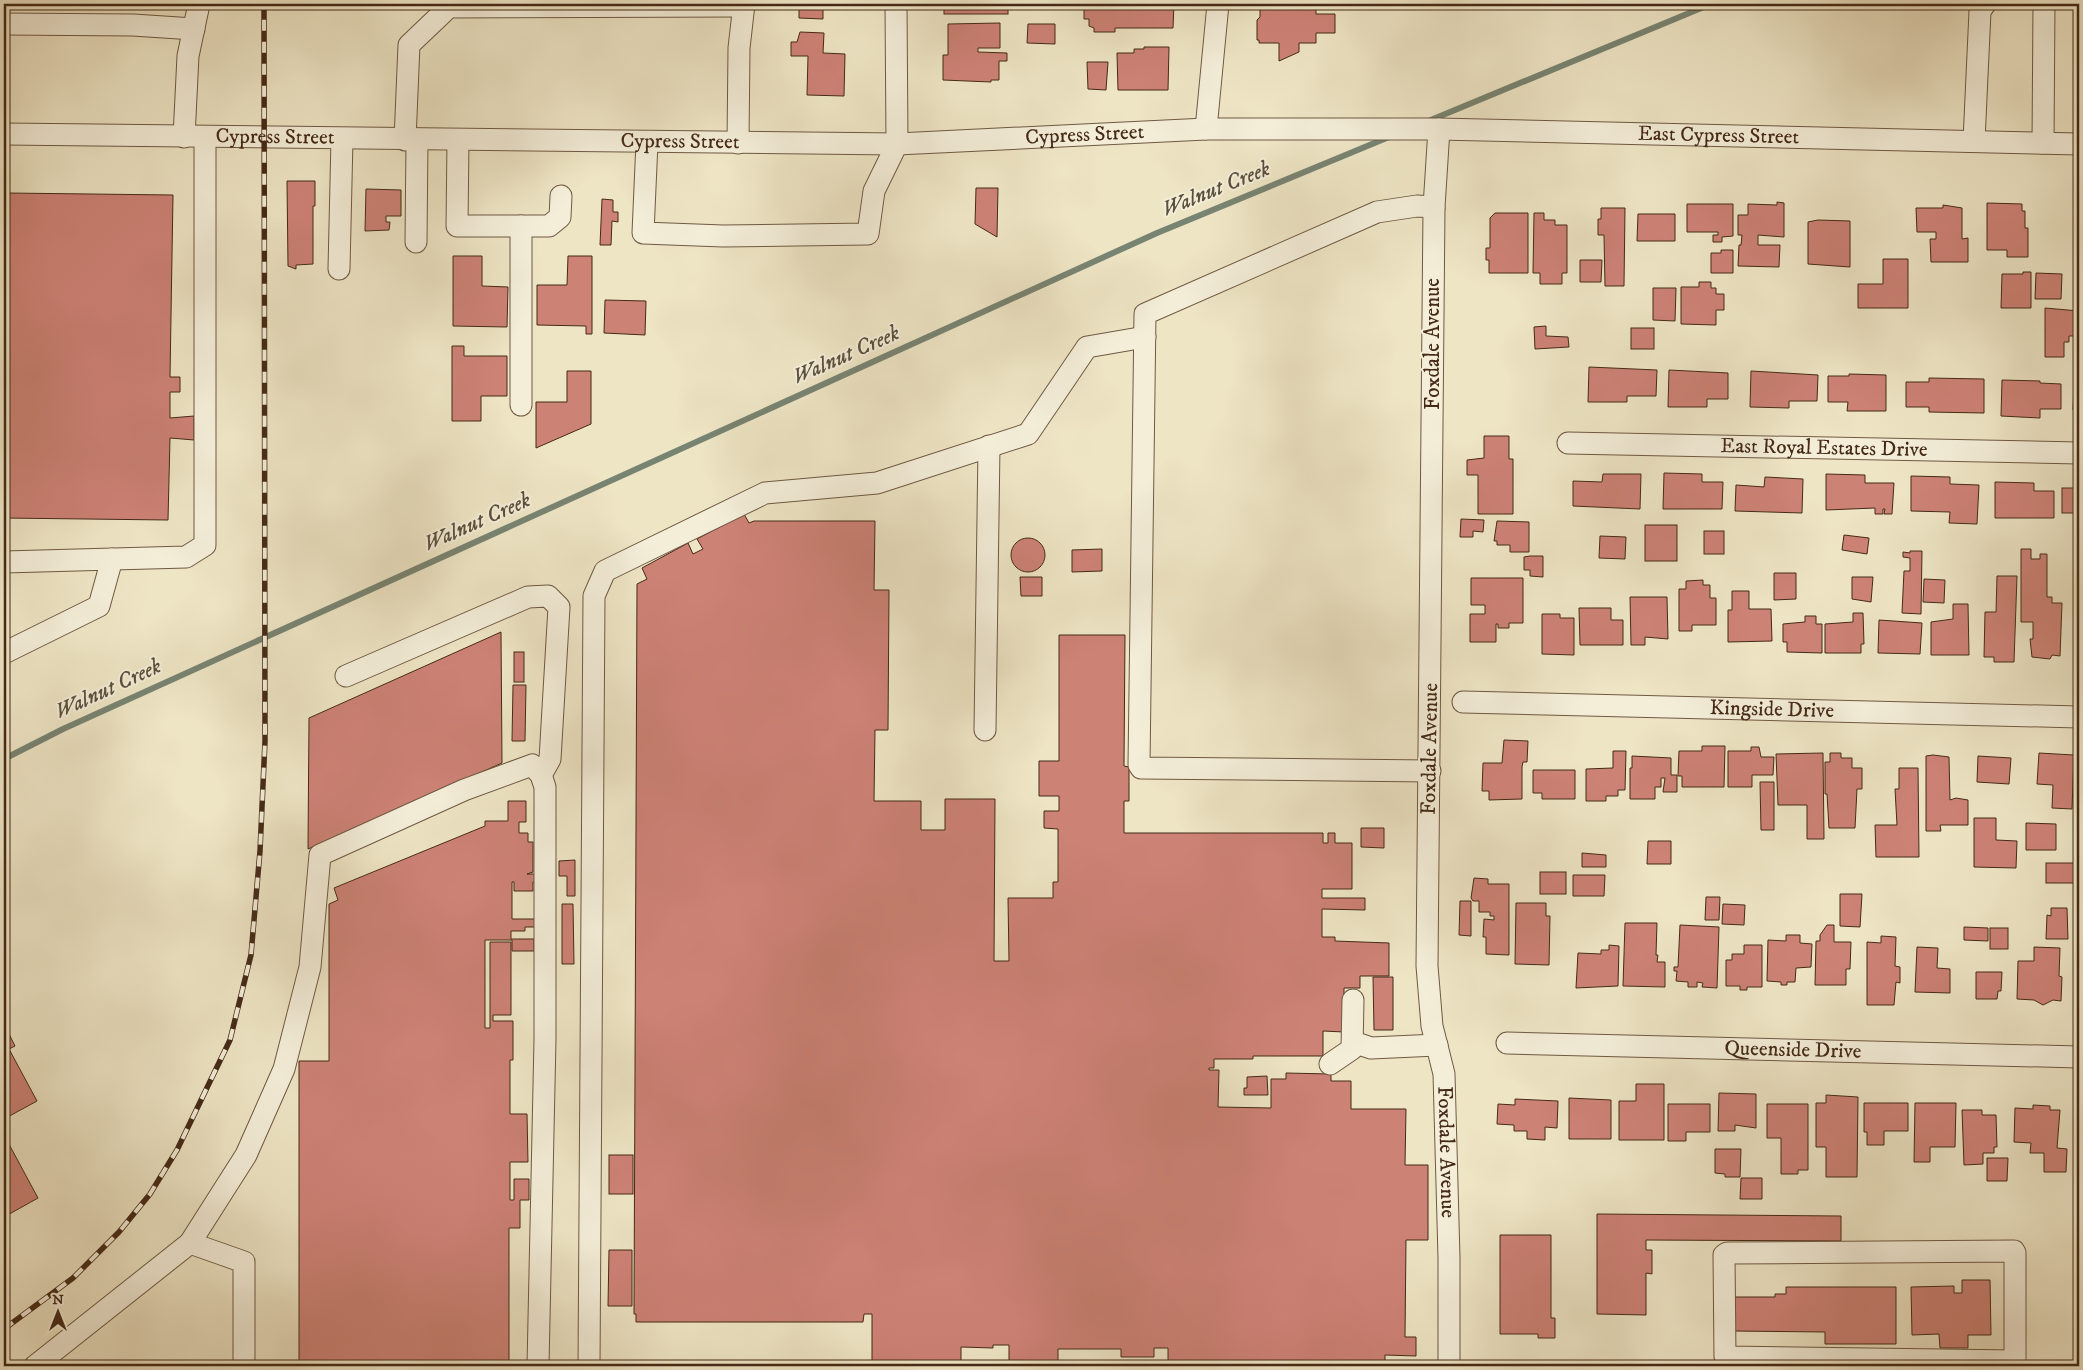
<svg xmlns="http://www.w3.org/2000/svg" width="2083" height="1370" font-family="'IM FELL DW Pica',serif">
<rect width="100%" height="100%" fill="#eee5c5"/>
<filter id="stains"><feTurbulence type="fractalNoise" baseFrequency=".004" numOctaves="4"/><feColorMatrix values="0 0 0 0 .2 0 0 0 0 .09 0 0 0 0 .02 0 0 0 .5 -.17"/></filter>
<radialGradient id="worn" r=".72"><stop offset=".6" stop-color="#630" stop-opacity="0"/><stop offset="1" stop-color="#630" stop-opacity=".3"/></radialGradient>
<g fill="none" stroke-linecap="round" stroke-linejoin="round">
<g stroke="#788472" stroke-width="6">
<path d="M1426 122 1711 4"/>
<path d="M4 759 63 729 1157 233 1389 137"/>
</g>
</g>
<g fill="#cd8276" stroke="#452a17">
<path d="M799 4H823V19L799 18Z"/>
<rect x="944" y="4" width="64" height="10"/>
<path d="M1129 4H1174L1173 28H1115V32H1094V28L1089 26V19H1084V7Z"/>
<path d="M2078 4H2079V91H2076Z"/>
<path d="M1260 7H1316V14H1335V33H1316V43H1299V52L1279 61V43H1259V40H1257V20L1260 17Z"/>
<path d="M1000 23V48H978V52L1007 53V61H999V80H991V82L943 80V55H948V24Z"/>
<path d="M1028 24H1055V44L1027 43Z"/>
<path d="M800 32 824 33 823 53 845 54 844 96 807 95 808 56H791V42H797Z"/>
<path d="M1144 47H1169L1168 90H1118L1117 53H1134V49H1144Z"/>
<path d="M1087 62H1108L1106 90 1088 89Z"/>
<path d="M287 181H315V206H313V264L296 265V269L288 266Z"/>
<path d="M976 188H998L997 237 975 224Z"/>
<path d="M366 189 401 190V216H386V222H390L389 230 365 231Z"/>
<path d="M7 193 173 195 170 377H180V392H170V418L194 416V440L170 438 168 520 4 518V299H6Z"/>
<path d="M602 199 613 200V212H618V222L612 221 611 245H600Z"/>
<path d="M1777 202 1784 203V237L1758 235V245H1780L1779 267 1738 266 1739 245H1741L1742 235H1738V215H1748V204L1777 205Z"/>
<path d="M1987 203 2022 204V211H2025V228H2028V257H2007V250H1987Z"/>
<path d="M1687 204H1733V236L1722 237V242H1713V235H1718V232H1687Z"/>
<path d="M1943 205 1962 208V239L1968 238V262H1931L1930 239H1936V232H1917L1916 208H1943Z"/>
<path d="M1601 208H1625L1624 286H1605L1604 235H1598V219H1601Z"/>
<path d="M1495 213H1528V273H1489V260H1486V248H1490V218Z"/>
<path d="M1534 213H1544V220H1555V225H1567V273H1562V284H1540V273H1533Z"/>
<path d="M1638 214H1675V241H1637Z"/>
<path d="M1818 220 1850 221V267L1808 264V222Z"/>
<path d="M1721 250H1733V273H1711V253H1721Z"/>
<path d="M453 256H482V286L508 287 507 327 453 326Z"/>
<path d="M568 256H592V334H586V326L537 325V285H567Z"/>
<path d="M1883 259H1908V308H1858V284H1883Z"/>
<path d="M1580 260H1602L1601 282H1580Z"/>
<path d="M2023 272H2031V308H2001L2002 274H2023Z"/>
<path d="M2036 273 2062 274 2061 299H2035Z"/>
<path d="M1699 282H1711V288H1716V294H1724V310H1716V325L1681 324V287H1699Z"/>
<path d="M1653 288H1676L1675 321 1653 320Z"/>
<path d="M605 300 646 301 645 335 604 333Z"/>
<path d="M2045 308 2079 311V336H2069V342H2064V357H2045Z"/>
<path d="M1546 326V336L1568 337 1569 347 1535 349 1534 327Z"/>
<rect x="1631" y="328" width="23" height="21"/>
<path d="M452 346H464V356H507V396H481V421H452Z"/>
<path d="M1589 367 1657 370 1656 396H1627V402H1588Z"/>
<path d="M1669 370 1728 373V399H1707V407H1668Z"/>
<path d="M567 371H591V424L536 448V402H567Z"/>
<path d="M1751 371 1818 375 1817 401H1789V408L1750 407Z"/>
<path d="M1849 374 1886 375V411H1847L1848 402H1828V376H1849Z"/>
<path d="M1929 378 1984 379V413L1929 412V407H1906V382H1929Z"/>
<path d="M2002 380 2040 381V383L2061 384V409H2040V418L2001 416Z"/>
<path d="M2074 384H2079V410H2073Z"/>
<path d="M1484 436H1509V459H1513V514H1478V475H1467V460L1484 458Z"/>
<path d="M1664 473 1702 474V482H1723L1722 509H1663Z"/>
<path d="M1603 474H1641L1640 509 1573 506V481L1602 482Z"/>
<path d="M1826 474 1865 475V483H1894L1892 514H1884L1885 509H1883V514H1875V508L1826 510Z"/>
<path d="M1911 476 1950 477V484L1979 485 1977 524 1949 523 1950 512 1911 511Z"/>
<path d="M1765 477 1803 479 1802 513 1735 511 1736 485 1764 487Z"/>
<path d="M1995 482 2034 483V491H2054V518H1995Z"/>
<rect x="2062" y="488" width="17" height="25"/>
<path d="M744 514 749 523 754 521H875L874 590H889L888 730H875L874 801H921V830H945V799H995L994 961H1009L1008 898H1053V882H1058V829L1044 828V811H1059V796H1039V761H1059V635H1125L1124 766 1129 767V801H1124V833H1323V843H1328V833H1335V843H1352V889H1322V898H1365V910L1322 909V937H1335V941L1389 943V976H1360V988H1344V1032L1323 1031V1056H1253V1059H1214V1068H1209V1070H1219L1218 1107 1271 1108V1079H1286V1073L1331 1074V1081H1351V1109H1406L1405 1165H1428V1240H1406L1405 1337H1416V1356L1385 1355V1366H1206L1168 1365V1348H1154V1357H1121V1349H1058V1366H1009V1345H993V1348L961 1347V1362L872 1361V1314H864L863 1322H636V1314H634L637 584 647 579 642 568 688 543 693 554 703 549 697 539Z"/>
<path d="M1461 519 1484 520 1483 532 1473 531V537H1460Z"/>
<path d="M1497 521 1529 522V552H1510V545H1497V541H1494Z"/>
<rect x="1645" y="525" width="32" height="36"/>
<rect x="1704" y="531" width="20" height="23"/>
<path d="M1844 535 1869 538 1867 554 1842 550Z"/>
<path d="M1600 536 1626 537 1625 559 1599 558Z"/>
<circle cx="1028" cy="555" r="17"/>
<path d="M1102 549V571L1072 572V550Z"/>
<path d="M2021 549H2031V559H2040V554H2047V597H2052V603H2062L2060 656 2052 655 2050 659 2032 657 2030 639H2033V622H2021Z"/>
<path d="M1910 551H1922L1921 614 1902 613 1904 571H1910V558L1903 557V552L1910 553Z"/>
<path d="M1530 556H1543V577L1530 576V570H1524V557Z"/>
<path d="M1774 573H1796V599L1774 600Z"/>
<path d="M1997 576H2017L2014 662H1994V657H1984L1985 612H1996Z"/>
<path d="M1020 577H1042V596H1021Z"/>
<path d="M1852 577H1873L1871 602 1852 599Z"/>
<path d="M1471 578H1523V623H1509V628H1498V624H1496V642H1470V614H1485V605H1471Z"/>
<path d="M1924 579 1945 580 1944 603 1923 602Z"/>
<path d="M1703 580V585H1710V598H1716V625H1692V631H1679V589H1686V581Z"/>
<path d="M1732 591H1749V609H1771L1772 641 1728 642V610H1732Z"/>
<path d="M1630 597H1667L1668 639 1645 637V645H1631Z"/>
<path d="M1953 604H1968L1969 655H1931V622L1953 619Z"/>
<path d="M1579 608H1611V620H1623V645H1580Z"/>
<path d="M1853 613H1863L1864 644H1861V653H1825V624L1853 622Z"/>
<path d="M1542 614H1560V618H1574V655L1542 654Z"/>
<path d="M1805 616H1816V624H1822V653L1787 652V642H1783V624L1805 622Z"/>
<path d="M1879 620 1922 623 1920 654 1878 653Z"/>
<path d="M501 632 502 763 308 849 309 718Z"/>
<rect x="514" y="652" width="10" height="30"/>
<path d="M513 685H526L525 741H512Z"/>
<path d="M1504 740 1528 741 1527 762H1523L1522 767V799L1489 800V791H1482L1483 763H1502Z"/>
<path d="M1702 746H1725L1724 787H1682V776H1678L1679 751H1702Z"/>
<path d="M1751 747H1759L1761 757H1774L1773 775H1752V787H1728V751H1751Z"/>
<path d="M1613 751H1626L1625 790H1618V796H1606V801H1586V769L1613 768Z"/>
<path d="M1823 753 1824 839H1807V805H1778L1776 754Z"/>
<path d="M1830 753H1841V758H1852V768H1862V789H1857L1855 828H1829L1827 794H1825V762H1830Z"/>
<path d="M2039 753 2074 755 2072 809 2052 808 2053 785 2037 784Z"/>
<path d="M1933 755 1949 757 1950 800 1956 798 1968 800V825H1940L1941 831H1926V756Z"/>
<path d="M1632 756 1671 758V775H1677V792H1663L1665 778H1661V787H1655V799H1630V768H1632Z"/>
<path d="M1978 756 2011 758 2009 784 1977 782Z"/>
<path d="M1899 768H1918L1919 857H1876L1875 825H1897L1895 789H1899Z"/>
<path d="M1533 770H1575V799H1542V793H1533Z"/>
<path d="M1760 782H1774V830H1761Z"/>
<path d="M508 801H526V822H519V833H528V842H533V872L527 874H540V882H533V891H514V882H512V919H535V927H525V931H511V939H534V951H512V940H485V1028H490V942H511V1015H493V1021H513V1060H510V1114H527L528 1162H510V1200H514V1179H529V1200H520V1228H509V1366H299V1061H329V904L338 900 334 888 485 826V821H508Z"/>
<path d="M1974 818H1996V840L2017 841 2016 868 1974 867Z"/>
<path d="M2026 823 2056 824V850H2026Z"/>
<path d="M1361 828H1384V848L1361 847Z"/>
<path d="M1648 841H1671V864H1647Z"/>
<path d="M1582 853 1606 855V867H1582Z"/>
<path d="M575 860V896H567V876H559V861Z"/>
<rect x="2046" y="863" width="30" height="20"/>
<rect x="1540" y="872" width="26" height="22"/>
<path d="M1573 875H1605L1604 896H1573Z"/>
<path d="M1474 878 1488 879V884H1509V955L1486 954V937H1483L1484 919 1494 920V916H1490V912H1479V901H1473L1471 898Z"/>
<path d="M1840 894H1862L1860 927 1840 926Z"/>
<path d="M1706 897H1720L1719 920H1705Z"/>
<path d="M1460 901H1471V936L1459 935Z"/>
<path d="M1516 903H1546V916H1550L1549 965 1515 964Z"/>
<path d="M562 904H573L574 964H562Z"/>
<path d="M1723 904 1745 905 1744 925 1722 924Z"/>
<path d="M2051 908H2067L2068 939H2046L2047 915 2051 916Z"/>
<path d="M1625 923H1657L1656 955H1658L1657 962H1665V987L1623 986Z"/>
<path d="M1680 925 1719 927 1717 988 1702 987 1703 983 1697 982V987H1688V982L1676 981 1677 971H1674V967H1678Z"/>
<path d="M1827 925H1834V942H1851L1850 969H1846V985H1815L1816 941H1820V935Z"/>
<path d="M1964 927 1988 928V941L1964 940Z"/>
<rect x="1990" y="928" width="18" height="21"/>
<path d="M1786 935H1800V943L1812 944 1811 967 1796 968 1795 982H1787V985H1781V982L1767 981 1768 940 1786 941Z"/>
<path d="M1881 936 1896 937 1895 966 1900 967V983L1896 982 1894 1005H1867V942L1881 943Z"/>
<path d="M1609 945 1619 946 1618 986 1576 988 1578 953 1601 954V950H1609Z"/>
<path d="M1744 945H1762V987H1747V990H1740V986H1726V960H1732V954H1744Z"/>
<path d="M1917 947 1938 948 1937 968 1950 969V993L1915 992Z"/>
<path d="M2034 947 2060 948 2059 976 2062 977 2061 1001 2053 1000 2043 1005 2034 1000 2017 999 2018 961H2034Z"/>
<path d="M1976 972H2002L2001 991H1998L1997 999H1976Z"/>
<path d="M1373 977H1393V1030H1374Z"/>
<path d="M4 1024 15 1046 9 1049 37 1101 4 1119Z"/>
<path d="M1267 1076 1268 1095H1244V1088H1247V1077Z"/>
<path d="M1636 1084H1664V1140H1619V1101H1636Z"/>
<path d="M1719 1093 1756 1094V1128L1735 1125V1131H1718Z"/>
<path d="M1826 1095 1858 1097 1857 1177H1826V1147H1816V1103H1826Z"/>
<path d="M1569 1098 1611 1100V1139H1569Z"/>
<path d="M1515 1099 1558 1101 1557 1128 1545 1127V1140L1527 1139V1131H1514V1125L1497 1124 1498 1104 1515 1105Z"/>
<path d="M1864 1103H1908V1131H1884V1145H1867V1132H1864Z"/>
<path d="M1915 1103H1956L1955 1147H1930V1162H1914Z"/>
<path d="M1668 1104H1710V1132H1686V1141H1668Z"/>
<path d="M1767 1104H1808V1170H1798V1174H1781V1138H1767Z"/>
<path d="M2033 1105 2050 1106V1110H2060L2057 1148 2067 1149 2066 1172H2044V1153H2030L2031 1143 2014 1142 2015 1108 2033 1109Z"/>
<path d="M1962 1110H1982V1115H1996L1997 1147H1994V1153H1983V1164L1964 1165Z"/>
<path d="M4 1135 38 1198 4 1217Z"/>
<path d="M1715 1149H1741L1740 1177H1725V1174L1715 1173Z"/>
<rect x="609" y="1155" width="24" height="39"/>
<path d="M1987 1158H2008L2007 1181H1987Z"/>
<path d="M1741 1178H1762V1199H1740Z"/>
<path d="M1597 1214 1841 1216V1241L1646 1240V1250H1652V1274L1646 1273V1315L1597 1314Z"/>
<path d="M1500 1235H1551V1318H1555V1338H1538V1334H1500Z"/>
<path d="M609 1250H632V1306H608Z"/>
<path d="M1962 1280H1990L1991 1335H1968V1348H1940L1939 1334 1912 1335 1911 1287 1954 1286V1293H1962Z"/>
<path d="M1786 1287H1896V1344H1825V1332L1732 1331V1297H1775V1294H1786Z"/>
</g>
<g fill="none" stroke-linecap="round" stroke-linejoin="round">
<g stroke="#6f5942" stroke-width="23">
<g id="minor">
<path d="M4 24 133 25 194 29"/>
<path d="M1206 129 1218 4"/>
<path id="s1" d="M1439 129 1434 207 1427 966 1432 1026 1444 1074 1449 1258V1366"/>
<path id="s2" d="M4 134 897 144 1206 129H1439L2079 144"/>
<path d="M184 137 188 56 199 4"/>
<path d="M405 140 409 45 449 7 744 6"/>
<path d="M458 140 457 226H549L560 217 561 196"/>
<path d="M1974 141 1980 11 1985 4"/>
<path d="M647 142 643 233 723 236 868 234 874 191 897 144 896 4"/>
<path d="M738 143 739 48 744 4"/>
<path d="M2043 143 2044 4"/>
<path d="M521 226V405"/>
<path d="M416 242 417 140"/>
<path d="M339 269 342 139"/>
<path id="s3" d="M1568 443 2079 453"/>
<path d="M4 562 186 557 205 545V137"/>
<path d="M4 653 99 606 112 559"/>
<path d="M346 676 528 597 548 596 559 607 550 759 541 775"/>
<path id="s4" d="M1463 702 2079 717"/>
<path d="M985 730 989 446"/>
<path d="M1430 771 1141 768 1139 765 1145 314 1377 212 1417 206 1434 207"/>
<path d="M1353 1042 1371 1048 1437 1045"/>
<path id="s5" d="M1507 1043 2079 1057"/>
<path d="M1330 1064 1352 1049 1353 1000"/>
<path d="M190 1243 244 1262V1366"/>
<path d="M2015 1361 1725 1357 1724 1255 1727 1253 2014 1251 2015 1253V1366"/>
<path d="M35 1366 190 1243 246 1155 284 1069 310 967 320 855 464 790 532 765 541 775 545 787V1039L538 1366"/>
<path d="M589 1366 594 596 605 571 765 493 877 483 1028 434 1087 347 1145 337"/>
</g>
</g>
<use href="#minor" stroke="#f4eed9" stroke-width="21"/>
<g stroke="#452a17" stroke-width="5.5">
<path id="rail" d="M4 1329 73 1278 119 1232 150 1194 177 1150 230 1040 251 955 260 851 265 741 264 4"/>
</g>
<use href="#rail" stroke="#f4eed9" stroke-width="4" stroke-dasharray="11" stroke-linecap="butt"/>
</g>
<g text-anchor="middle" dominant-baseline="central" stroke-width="4" stroke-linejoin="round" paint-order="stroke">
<g font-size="21" fill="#452a17" stroke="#f4eed9">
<text stroke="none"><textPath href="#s2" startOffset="1081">Cypress Street</textPath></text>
<text stroke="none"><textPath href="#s2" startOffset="1715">East Cypress Street</textPath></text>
<text stroke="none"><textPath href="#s2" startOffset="271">Cypress Street</textPath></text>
<text stroke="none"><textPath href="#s2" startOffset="676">Cypress Street</textPath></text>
<text transform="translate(1433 344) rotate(-90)">Foxdale Avenue</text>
<text stroke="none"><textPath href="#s3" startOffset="256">East Royal Estates Drive</textPath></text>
<text stroke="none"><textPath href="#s4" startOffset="309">Kingside Drive</textPath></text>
<text transform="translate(1430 749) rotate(-89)">Foxdale Avenue</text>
<text stroke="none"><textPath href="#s5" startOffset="286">Queenside Drive</textPath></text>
<text stroke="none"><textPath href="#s1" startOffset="1025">Foxdale Avenue</textPath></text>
</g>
<g font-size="22" font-style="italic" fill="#5a503d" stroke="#f4eed9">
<text transform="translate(1216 189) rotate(-22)">Walnut Creek</text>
<text transform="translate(846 355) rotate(-24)">Walnut Creek</text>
<text transform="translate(477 522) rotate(-24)">Walnut Creek</text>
<text transform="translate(108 689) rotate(-25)">Walnut Creek</text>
</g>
</g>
<rect width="2083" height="1370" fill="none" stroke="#eee5c5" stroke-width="20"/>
<rect x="5" y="5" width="2073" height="1360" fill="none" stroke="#452a17" stroke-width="2.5"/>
<rect x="10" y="10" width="2063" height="1350" fill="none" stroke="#452a17"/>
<g transform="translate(58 1312)" stroke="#f4eed9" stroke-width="4" paint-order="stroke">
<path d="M0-4L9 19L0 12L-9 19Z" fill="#452a17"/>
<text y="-8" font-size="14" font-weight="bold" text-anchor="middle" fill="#452a17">N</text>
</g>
<rect width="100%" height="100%" filter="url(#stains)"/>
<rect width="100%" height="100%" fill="url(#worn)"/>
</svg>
